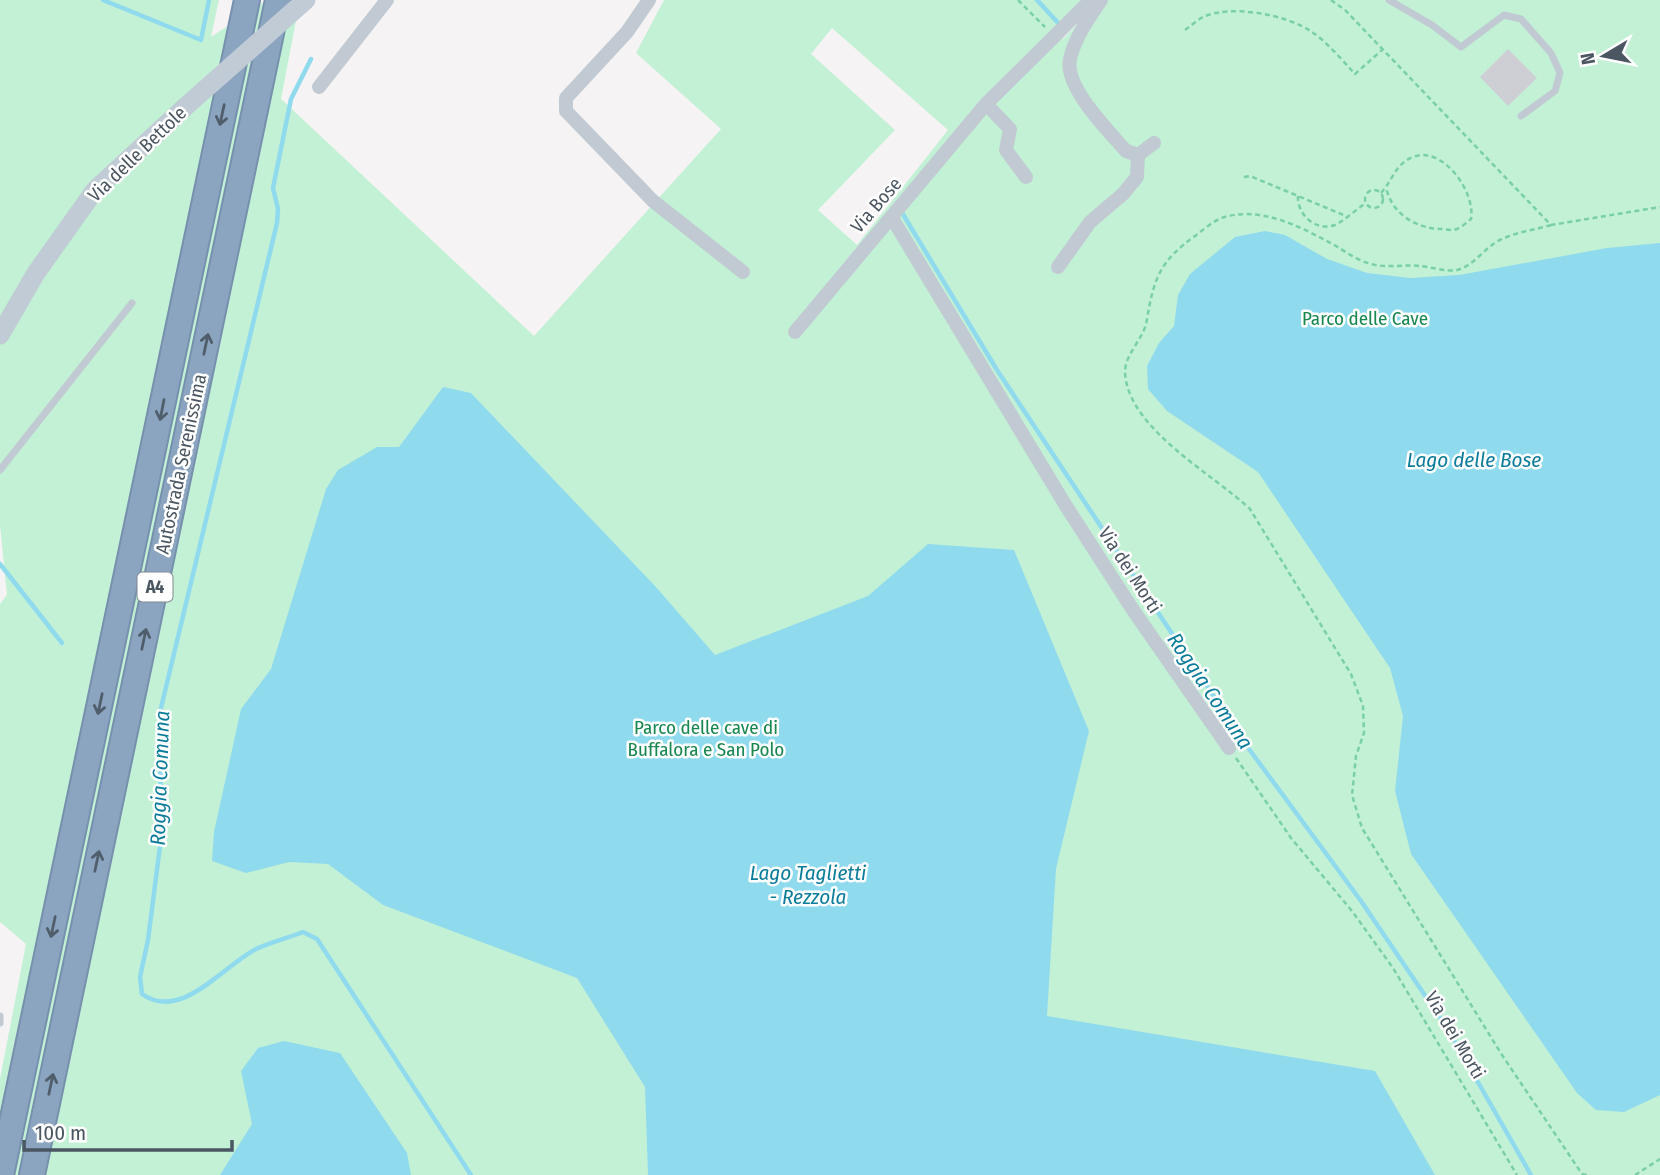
<svg xmlns="http://www.w3.org/2000/svg" width="1660" height="1175" font-family="'Fira Sans Condensed',sans-serif">
<rect width="100%" height="100%" fill="#f5f3f3"/>
<path fill="#c3f1d5" fill-rule="evenodd" d="M0 0H219L211 37 267 0H300L281 99 534 336 721 129 636 53 664 0H1088L1052 41 1064 38 1100 0H1660V1175H0V1079L26 944 0 922V604L7 595 0 525ZM832 28 948 130 857 245 818 210 895 130 811 54Z"/>
<g fill="#90daee">
<path d="M1265 231 1285 235 1327 259 1367 273 1410 278 1459 275 1607 248 1660 243V1095L1624 1112 1596 1110 1577 1093 1411 854 1395 791 1403 716 1390 668 1258 472 1167 411 1148 389 1147 366 1159 343 1174 326 1178 295 1190 274 1235 237Z"/>
<path d="M443 387 471 393 656 587 715 655 868 596 928 544 1014 550 1089 731 1056 869 1047 1016 1375 1071 1435 1175H648L645 1087 577 978 383 905 328 864 289 862 246 873 212 861 214 832 241 709 271 669 326 489 338 470 377 447H399Z"/>
<path d="M284 1041 340 1053 407 1153 411 1175H220L252 1124 241 1071 258 1048Z"/>
</g>
<g fill="none" stroke-linecap="round" stroke-linejoin="round">
<g stroke="#90daee" stroke-width="4.5">
<path d="M103 0 201 40 209 0"/>
<path d="M1037 0 1060 25"/>
<path d="M311 59 291 99 273 188 278 209 277 223 161 708 160 846 148 940 140 977 142 994C181 1022 223 966 256 949 271 942 288 938 303 932L317 939 471 1175"/>
<path d="M901 211 997 370 1246 745 1361 901 1447 1028 1531 1175"/>
<path d="M0 564 62 643"/>
</g>
</g>
<path fill="#cdcfd5" d="M1508 49 1537 78 1508 106 1480 77Z"/>
<g fill="none" stroke-linecap="round" stroke-linejoin="round">
<g stroke="#7690ad" stroke-width="28">
<g id="motorway">
<path d="M1 1175 247 0"/>
<path d="M32 1175 278 0"/>
</g>
</g>
<g stroke="#7ad0a6" stroke-width="2.5" stroke-dasharray="5 3.5" stroke-linecap="butt">
<path d="M1018 0 1045 27"/>
<path d="M1331 0 1345 10 1551 225 1660 207"/>
<path d="M1185 30C1191 26 1197 20 1203 17 1231 4 1288 15 1312 32 1328 43 1342 60 1355 74L1382 50"/>
<path d="M1244 177 1250 176 1346 216"/>
<circle cx="1374" cy="199" r="9"/>
<path d="M1381 193C1393 180 1395 164 1413 157 1443 145 1476 193 1471 219 1467 222 1462 227 1457 229 1452 231 1445 229 1440 229 1415 228 1391 213 1386 187"/>
<path d="M1298 196C1297 214 1315 232 1335 225 1341 223 1358 208 1366 203"/>
<path d="M1551 225C1535 230 1515 232 1500 240 1485 247 1474 266 1457 270 1447 272 1431 267 1420 266 1403 264 1385 269 1368 263 1357 260 1346 252 1336 246 1301 227 1261 205 1221 218 1212 222 1203 230 1195 236 1160 261 1154 278 1147 319 1145 338 1125 353 1125 372 1127 428 1213 474 1250 509L1351 674 1363 706 1364 733 1356 756 1352 795 1362 828 1502 1055 1582 1174 1587 1175"/>
<path d="M1236 758 1291 838 1352 911 1393 968 1517 1175"/>
<path d="M1635 1175 1660 1159"/>
</g>
<g stroke="#c1cad2" stroke-width="7">
<path d="M1389 0 1432 25 1461 47 1504 15 1521 19 1551 53 1560 73 1555 91 1521 116"/>
<path d="M0 470 132 303"/>
<path d="M0 1016V1023"/>
</g>
<g stroke="#c1cad2" stroke-width="14">
<path d="M649 0 627 32 566 98V111L653 201 743 272"/>
<path d="M1101 0C1089 18 1075 37 1070 59 1064 87 1108 130 1126 151L1138 155 1154 143"/>
<path d="M319 87 387 0"/>
<path d="M986 104 1010 129 1006 150 1026 177"/>
<path d="M892 218 1066 506 1133 610 1229 748"/>
<path d="M1058 267 1090 222 1123 194 1137 177 1138 155"/>
<path d="M795 332 986 104 1091 0"/>
</g>
<path stroke="#c1cbd6" stroke-width="19" d="M0 335 36 273 95 190 185 107"/>
<use href="#motorway" stroke="#8ba5c1" stroke-width="24"/>
<path stroke="#c1cbd6" stroke-width="19" d="M185 107 306 0"/>
</g>
<defs><path id="oneway-shaft" d="M-6 0H5M1.5-3L5.5 0L1.5 3" fill="none" stroke-width="1.6" stroke-linecap="round" stroke-linejoin="round" transform="scale(1.75)"/></defs>
<g stroke="#505e6b">
<use href="#oneway-shaft" transform="translate(222 115) rotate(102)"/>
<use href="#oneway-shaft" transform="translate(206 344) rotate(-78)"/>
<use href="#oneway-shaft" transform="translate(162 410) rotate(101)"/>
<use href="#oneway-shaft" transform="translate(144 639) rotate(-78)"/>
<use href="#oneway-shaft" transform="translate(100 704) rotate(102)"/>
<use href="#oneway-shaft" transform="translate(97 861) rotate(-78)"/>
<use href="#oneway-shaft" transform="translate(53 927) rotate(102)"/>
<use href="#oneway-shaft" transform="translate(51 1084) rotate(-78)"/>
</g>
<g text-anchor="middle" dominant-baseline="central" stroke-width="5" stroke-linejoin="round" paint-order="stroke">
<rect fill="#fff" stroke="#808990" stroke-width="2" x="137.5" y="572.5" width="35" height="29" rx="5"/>
<g font-size="18" font-weight="bold" fill="#4a5661">
<text x="155" y="587">A4</text>
</g>
<g font-size="19" fill="#4a5661" stroke="#fff">
<text transform="translate(137 154) rotate(-44)">Via delle Bettole</text>
<text transform="translate(876 205) rotate(-49)">Via Bose</text>
<text transform="translate(181 464) rotate(-78)">Autostrada Serenissima</text>
<text transform="translate(1130 570) rotate(57)">Via dei Morti</text>
<text transform="translate(1455 1035) rotate(59)">Via dei Morti</text>
</g>
<g font-size="19" fill="#17864f" stroke="#fff">
<text x="1365" y="318">Parco delle Cave</text>
<text x="706" y="727">Parco delle cave di<tspan x="706" dy="22">Buffalora e San Polo</tspan></text>
</g>
<g font-size="21" font-style="italic" fill="#0c7c9b" stroke="#fff">
<text x="1474" y="460">Lago delle Bose</text>
<text transform="translate(1210 691) rotate(56)">Roggia Comuna</text>
<text transform="translate(160 778) rotate(-88)">Roggia Comuna</text>
<text x="808" y="873">Lago Taglietti<tspan x="808" dy="24">- Rezzola</tspan></text>
</g>
</g>
<g transform="translate(1604 56) rotate(260)" stroke="#ffffff" stroke-width="5" paint-order="stroke">
<path d="M0-5L12 26L0 18L-12 26Z" fill="#4a5661"/>
<text y="-10" font-size="19" font-weight="bold" text-anchor="middle" fill="#4a5661">N</text>
</g>
<path d="M24 1140v10h208v-10" fill="none" stroke="#4a5661" stroke-width="3.5"/>
<text x="35" y="1140" font-size="21" fill="#4a5661" stroke="#ffffff" stroke-width="5" paint-order="stroke">100 m</text>
</svg>
